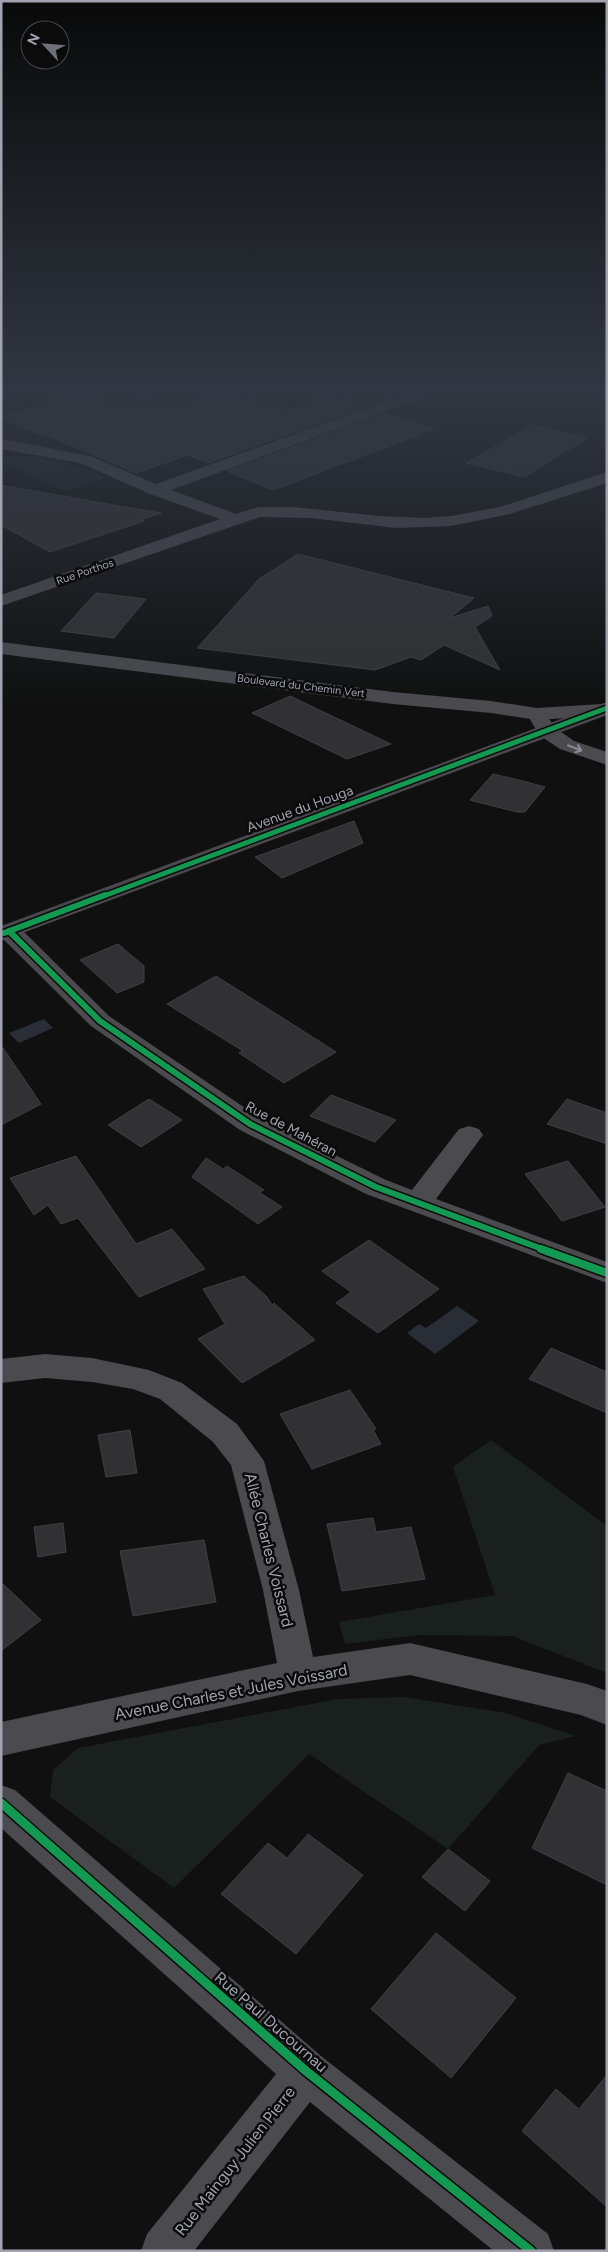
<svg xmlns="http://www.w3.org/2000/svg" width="608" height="2252" font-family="Figtree,sans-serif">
<rect width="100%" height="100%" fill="#101010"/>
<g fill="#1a201d">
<path d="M14 456C50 455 74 465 107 478L68 491 1 463V460Z"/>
<path d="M491 1440 607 1526V1673L512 1636 418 1635 345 1644 339 1622 495 1595 453 1467Z"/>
<path d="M404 1697 506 1713 576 1736 539 1745 448 1849 309 1754 174 1888 50 1797 53 1770 78 1748 338 1699Z"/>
</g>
<g fill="#292e36">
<path d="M44 1019 53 1028 19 1043 9 1033Z"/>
<path d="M457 1306 479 1321 435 1354 407 1333 419 1324 426 1328Z"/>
</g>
<g fill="#313133" stroke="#404043">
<path d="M76 392 112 405 189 408 197 392H230L285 411 331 394 366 406 208 463 188 455 136 473 44 434 41 435 1 418Z"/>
<path d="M386 413 434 429 273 490 227 471Z"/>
<path d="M533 425 587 438 524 477 466 463Z"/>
<path d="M1 485 108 504 161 513 141 520 144 521 50 552 1 525Z"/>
<path d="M298 554 474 598 450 618 488 606 492 616 475 627 500 670 444 645 421 660 411 657 375 670 197 648 259 579Z"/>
<path d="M96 593 146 599 114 638 61 631Z"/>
<path d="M290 696 391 744 347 759 252 713Z"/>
<path d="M493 774 523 781 545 787 525 812H517L470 800Z"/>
<path d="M354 821 363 843 282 878 255 857Z"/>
<path d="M118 944 144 966V982L117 993 80 960Z"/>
<path d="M216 976 289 1022 336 1052 284 1083 239 1053 243 1051 167 1004Z"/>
<path d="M1 1045 41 1104 1 1125Z"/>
<path d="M331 1095 396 1120 375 1142 310 1116Z"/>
<path d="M149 1099 182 1120 141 1147 108 1125Z"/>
<path d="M567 1099 607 1113V1144L547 1124Z"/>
<path d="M76 1156 136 1244 172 1229 205 1269 139 1297 78 1218 61 1224 48 1205 34 1215 10 1178Z"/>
<path d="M206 1158 223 1169 227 1166 264 1190 259 1192 282 1207 258 1224 192 1177Z"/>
<path d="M568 1161 605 1207 562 1221 525 1174Z"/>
<path d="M369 1240 439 1289 378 1333 336 1303 351 1292 322 1271Z"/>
<path d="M244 1276 267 1297 272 1305 274 1303 315 1340 242 1383 198 1339 225 1324 203 1289Z"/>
<path d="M551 1348 607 1372V1413L529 1379Z"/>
<path d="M350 1390 376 1429 373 1430 381 1444 312 1469 280 1414Z"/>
<path d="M130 1430 137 1473 106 1477 98 1435Z"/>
<path d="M373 1518 376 1532 411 1527 425 1579 342 1591 327 1524Z"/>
<path d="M63 1523 66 1552 38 1557 34 1527Z"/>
<path d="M204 1540 216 1602 133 1616 120 1551Z"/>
<path d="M1 1582 41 1620 1 1651Z"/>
<path d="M568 1773 607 1791V1885L532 1848Z"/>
<path d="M308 1834 363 1875 296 1954 221 1894 268 1843 287 1858Z"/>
<path d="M448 1849 490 1881 465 1911 422 1877Z"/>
<path d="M436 1933 516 1998 451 2078 371 2009Z"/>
<path d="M607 2075V2207L522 2131 556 2089 579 2109Z"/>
</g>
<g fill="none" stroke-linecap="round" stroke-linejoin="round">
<g fill="#4a4a4f" fill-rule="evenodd">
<path d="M120 392H168L166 395C151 399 137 399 122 395Z"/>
<path d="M411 392H432L430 395 171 490 236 514 258 507H293L380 516 424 518 451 516 500 507 607 472V483L510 514 451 526 397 528 311 518 260 517 1 606V595L220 519 150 494 80 463 1 449V439L90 456 156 484Z"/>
<path d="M537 708 544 710 554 727 574 741 607 752V765L560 749 539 735 527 714 530 710Z"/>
<path d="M9 924 18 926 109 1016 260 1118 386 1180 412 1190 459 1129 469 1126 479 1129 483 1135 436 1199 607 1262V1283L366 1194 240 1130 91 1026 1 937V926Z"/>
<path d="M45 1354 92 1358 149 1370 182 1383 237 1424 264 1461 299 1590 313 1657 410 1643 587 1684 607 1691V1725L581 1715 410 1675 298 1691 1 1756V1722L277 1663 263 1590 231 1465 213 1442 160 1399 133 1389 92 1382 45 1378 1 1383V1359Z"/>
<path d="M1 1785 15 1790 321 2056 548 2234 554 2251H494L310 2102 194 2251H141L147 2234 276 2074 1 1828Z"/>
</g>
<path fill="#4a4a4f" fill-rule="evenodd" d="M1 642 393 692 491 701 537 708 602 704 607 705V715L537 720 491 713 393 704 1 654Z"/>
<path fill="#48484d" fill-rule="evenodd" d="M607 702V715L1 941V926Z"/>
<g stroke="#0b0b0c" stroke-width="8">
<path id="cycleway-far3" d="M101 897 607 708"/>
</g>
<g stroke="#0b0b0c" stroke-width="9">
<g id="cycleway-far2">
<path d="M9 931 100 1021 250 1124 376 1187 545 1250"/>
<path d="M4 933 105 895"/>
</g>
</g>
<g stroke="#0b0b0c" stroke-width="11">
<path id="cycleway-far1" d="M541 1249 607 1273"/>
</g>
<g stroke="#0b0b0c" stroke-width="12">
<path id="cycleway" d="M1 1803 306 2071 531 2251"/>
</g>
<use href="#cycleway-far3" stroke="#139951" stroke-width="5"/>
<use href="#cycleway-far2" stroke="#139951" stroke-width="6"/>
<use href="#cycleway-far1" stroke="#139951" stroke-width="8"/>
<use href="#cycleway" stroke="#139951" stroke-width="9"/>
</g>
<defs><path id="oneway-shaft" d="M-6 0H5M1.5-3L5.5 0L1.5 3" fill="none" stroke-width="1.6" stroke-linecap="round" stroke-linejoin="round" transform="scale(1.25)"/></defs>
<use stroke="#8c8c98" href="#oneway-shaft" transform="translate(575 748) rotate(21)"/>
<linearGradient id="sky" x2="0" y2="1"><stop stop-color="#090909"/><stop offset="0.55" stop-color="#313742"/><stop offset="1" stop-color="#313742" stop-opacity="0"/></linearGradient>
<rect width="608" height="707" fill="url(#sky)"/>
<g text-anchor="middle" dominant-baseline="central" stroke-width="5" stroke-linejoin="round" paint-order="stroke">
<g font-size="11" fill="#a2a2b0" stroke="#0b0b0c">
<text transform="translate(85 572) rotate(-19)">Rue Porthos</text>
<text transform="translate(301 686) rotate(7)">Boulevard du Chemin Vert</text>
</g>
<g font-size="14" fill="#a2a2b0" stroke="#0b0b0c">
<text transform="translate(300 809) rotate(-20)">Avenue du Houga</text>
<text transform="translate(291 1129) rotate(28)">Rue de Mahéran</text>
</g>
<g font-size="16" fill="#a2a2b0" stroke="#0b0b0c">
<text transform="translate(269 1550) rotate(76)">Allée Charles Voissard</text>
<text transform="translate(231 1692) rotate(-11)">Avenue Charles et Jules Voissard</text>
<text transform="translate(271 2022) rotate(41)">Rue Paul Ducournau</text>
<text transform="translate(235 2161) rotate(-52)">Rue Mainguy Julien Pierre</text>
</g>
</g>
<rect width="608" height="2252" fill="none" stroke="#a2a2b0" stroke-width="5"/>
<g transform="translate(45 45) rotate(296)"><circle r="24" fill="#0b0b0c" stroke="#47474e"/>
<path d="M0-4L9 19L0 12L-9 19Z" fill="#6f6f78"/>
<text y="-8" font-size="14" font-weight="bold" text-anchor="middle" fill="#a2a2b0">N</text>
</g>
</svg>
